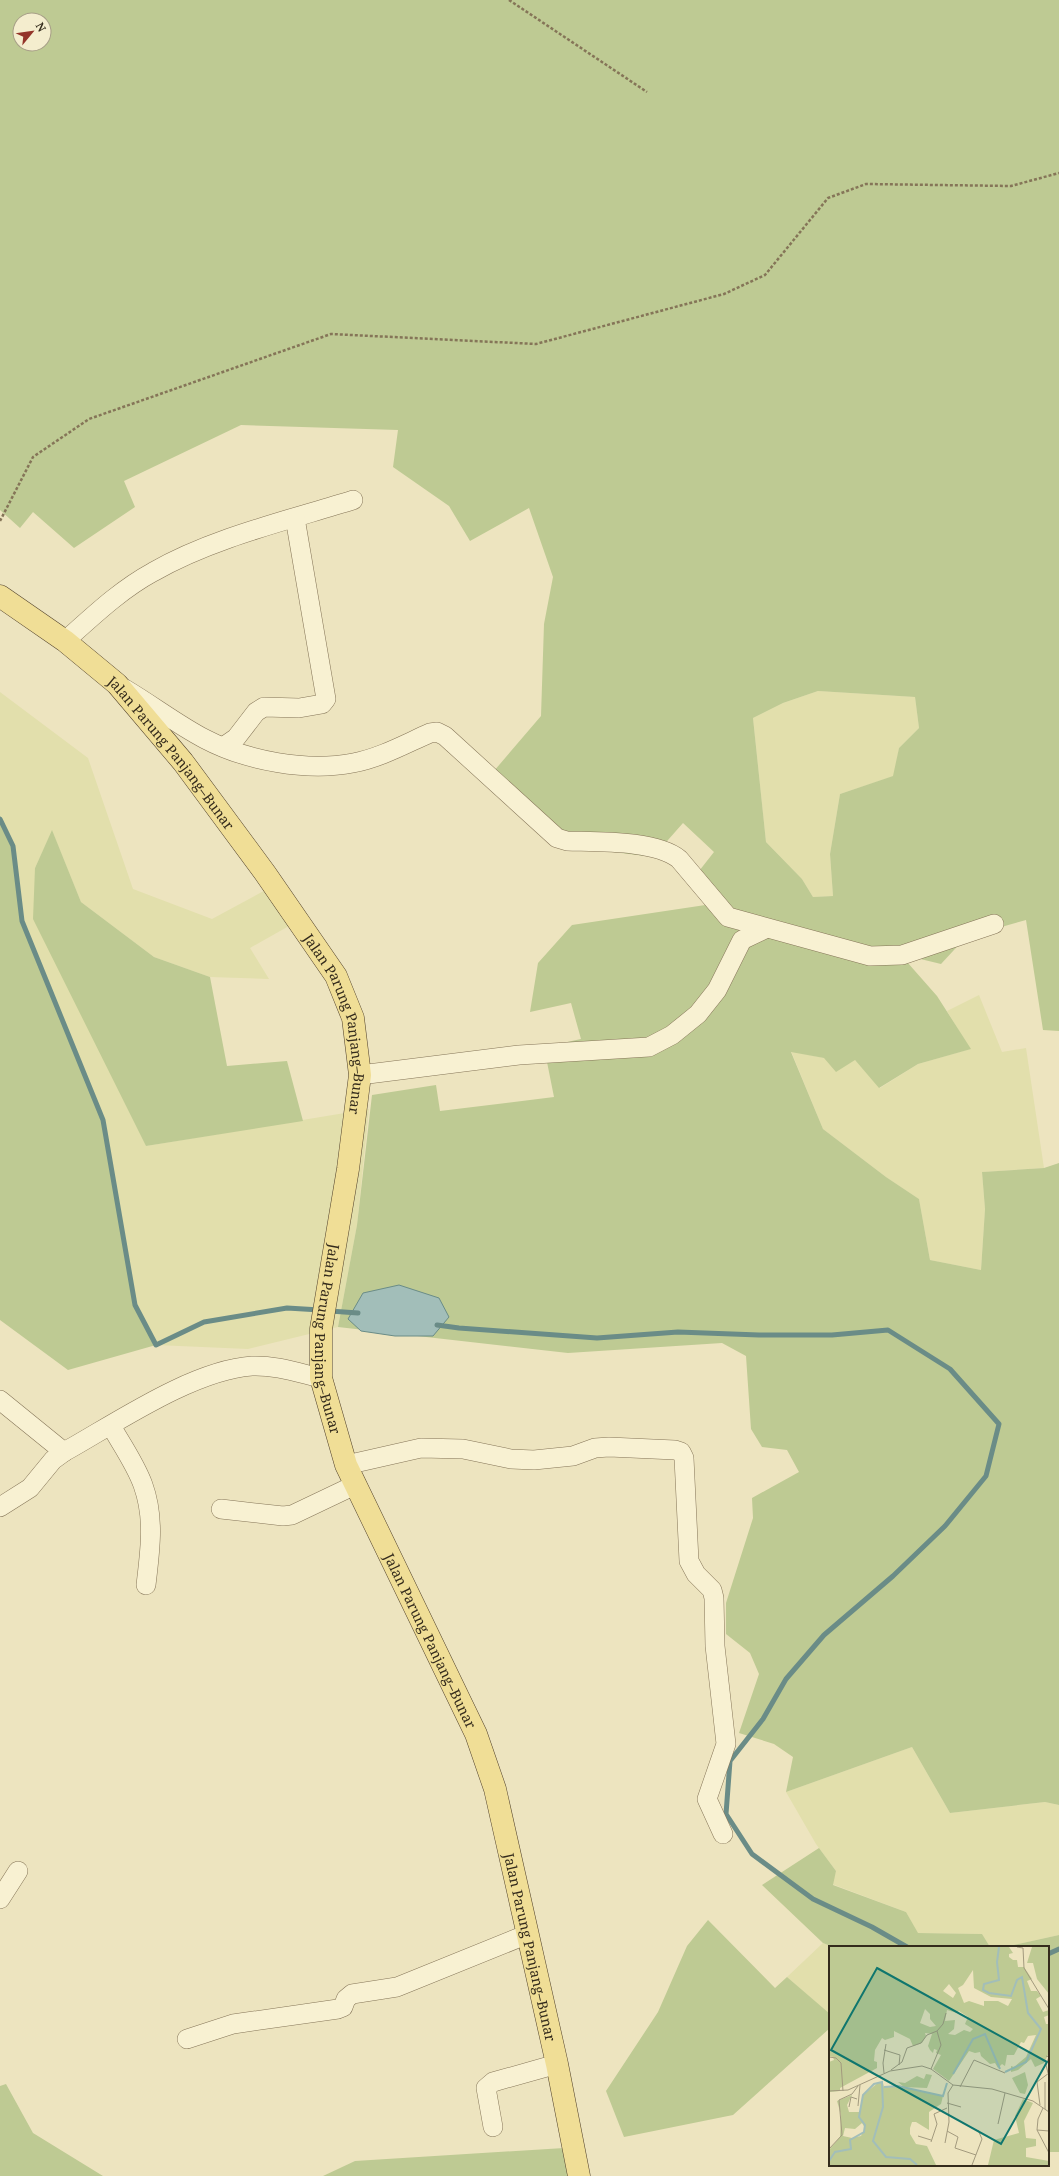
<svg xmlns="http://www.w3.org/2000/svg" width="1059" height="2176" font-family="'Noto Serif',serif">
<rect width="100%" height="100%" fill="#ede4bf"/>
<g fill="#e2dfac">
<path d="M818 691 915 697 919 728 899 748 894 776 840 794 830 854 833 896 813 897 802 879 766 842 753 718 783 703Z"/>
<path d="M0 692 88 758 133 889 212 919 271 887 296 922 250 948 269 979 210 977 154 957 81 902 52 831 35 868 146 1146 369 1109 357 1225 338 1327 248 1349 156 1345 135 1305 103 1120 22 921 13 846 0 819Z"/>
<path d="M979 995 1002 1052 1026 1048 1044 1168 982 1172 985 1209 981 1270 930 1260 919 1199 886 1177 823 1129 791 1051 824 1058 855 1060 880 1088 918 1064 970 1049 947 1011Z"/>
<path d="M912 1747 950 1813 1045 1802 1059 1805V1935L1005 1947H990L981 1934 917 1933 906 1912 832 1884 836 1871 816 1844 786 1792Z"/>
<path d="M823 1943 833 1947H830V2015L787 1977Z"/>
</g>
<g fill="#beca93" fill-rule="evenodd">
<path d="M0 0H1059V1031L1043 1030 1026 920 966 937 941 964 900 954 937 996 971 1049 918 1064 879 1088 855 1060 836 1072 824 1058 791 1052 823 1129 886 1177 919 1199 930 1260 981 1270 985 1209 982 1172 1044 1168 1059 1163V1805L1045 1802 950 1813 912 1747 786 1792 793 1757 774 1744 739 1733 759 1674 750 1653 726 1634V1603L753 1518 752 1498 799 1472 787 1450 762 1447 751 1429 746 1356 722 1343 568 1353 338 1327 357 1225 372 1095 436 1085 440 1111 554 1097 544 1047 581 1039 571 1003 530 1012 538 963 572 925 712 904 692 880 714 852 683 823 653 857 565 846 488 778 541 716 544 624 553 577 529 508 470 541 449 506 393 467 398 430 241 425 124 481 135 507 74 548 33 512 20 528 0 510ZM20 20H44V44H20ZM818 691 915 697 919 728 899 748 893 776 840 794 830 854 833 896 813 897 802 879 766 842 753 718 783 703Z"/>
<path d="M0 819 13 846 22 921 103 1120 135 1304 156 1345 68 1370 0 1320Z"/>
<path d="M52 830 81 902 154 957 210 977 227 1066 287 1061 303 1121 146 1146 33 919 35 868Z"/>
<path d="M819 1848 836 1871 833 1885 906 1912 918 1933 982 1934 990 1947H833L823 1943 762 1885Z"/>
<path d="M708 1920 775 1988 787 1977 830 2014V2028L733 2115 624 2137 606 2091 658 2012 687 1946Z"/>
<path d="M1059 1935V2152H1048V1947H1005Z"/>
<path d="M6 2084 33 2133 103 2176H0V2086Z"/>
<path d="M564 2148 568 2176H323L355 2161Z"/>
</g>
<path fill="#a2beb9" stroke="#6a8c87" d="M399 1285 439 1298 449 1317 433 1336H395L361 1331 348 1319 363 1293Z"/>
<g fill="none" stroke-linecap="round" stroke-linejoin="round">
<g stroke="#6a8c87" stroke-width="5">
<path d="M0 819 13 846 22 921 103 1120 135 1305 156 1345 204 1322 287 1308 320 1310"/>
<path d="M330 1311 358 1313"/>
<path d="M437 1325 459 1328 597 1338 678 1332 759 1335H832L888 1330 950 1369 999 1424 986 1476 945 1526 893 1576 824 1635 786 1679 763 1719 730 1761 726 1814 752 1854 813 1899 872 1927 907 1947"/>
<path d="M1048 1954 1059 1949"/>
</g>
<g stroke="#857558" stroke-width="20">
<g id="street">
<path d="M65 641C93 616 120 590 153 572 212 538 289 520 353 500"/>
<path d="M125 689C152 705 178 725 205 739 247 761 307 772 353 763 380 758 405 744 430 733L437 732 445 736 557 838 567 841C597 842 656 840 679 859L728 917 870 956 902 955 994 924"/>
<path d="M223 747 236 738 256 712 264 707 299 708 322 704 326 699 295 518"/>
<path d="M360 1075 519 1055 649 1047 672 1035 698 1014 717 990 742 940 765 929"/>
<path d="M0 1400 64 1452"/>
<path d="M111 1426C122 1445 136 1465 143 1485 155 1518 150 1551 146 1585"/>
<path d="M346 1465 421 1448 463 1449 511 1459 534 1460 573 1456 595 1448 609 1447 675 1450 681 1452 684 1458 689 1561 696 1574 712 1590 714 1598 715 1646 726 1744 707 1799 723 1834"/>
<path d="M0 1507 30 1488 53 1460 64 1452C116 1423 193 1370 252 1366 275 1365 299 1373 321 1378"/>
<path d="M221 1509 283 1516 292 1515 355 1485"/>
<path d="M0 1899 18 1871"/>
<path d="M187 2039 233 2024 338 2009 343 2007 346 1999 352 1994 397 1987 528 1934"/>
<path d="M493 2127 486 2088 493 2082 557 2064"/>
</g>
</g>
<g stroke="#52422c" stroke-width="23">
<g id="primary">
<path id="s1" d="M0 596 65 641 117 684 183 762 265 873 336 976 353 1018 360 1075 348 1169 321 1329V1378L346 1465 476 1734 495 1789 557 2064 579 2176"/>
</g>
</g>
<g stroke="#857558" stroke-width="2.5" stroke-dasharray="3 2" stroke-linecap="butt">
<path d="M509 0 647 92"/>
<path d="M0 521 33 457 89 419 331 334 536 344 724 294 765 275 828 198 866 184 1011 186 1059 173"/>
</g>
<use href="#street" stroke="#f8f1d2" stroke-width="19"/>
<use href="#primary" stroke="#f0de96" stroke-width="22"/>
</g>
<g text-anchor="middle" dominant-baseline="central" stroke-width="3.5" stroke-linejoin="round" paint-order="stroke">
<g font-size="14" fill="#342b1c" stroke="#f4edce">
<text stroke="none"><textPath href="#s1" startOffset="234">Jalan Parung Panjang–Bunar</textPath></text>
<text stroke="none"><textPath href="#s1" startOffset="558">Jalan Parung Panjang–Bunar</textPath></text>
<text stroke="none"><textPath href="#s1" startOffset="882">Jalan Parung Panjang–Bunar</textPath></text>
<text stroke="none"><textPath href="#s1" startOffset="1206">Jalan Parung Panjang–Bunar</textPath></text>
<text stroke="none"><textPath href="#s1" startOffset="1530">Jalan Parung Panjang–Bunar</textPath></text>
</g>
</g>
<g transform="translate(829 1946)">
<rect width="220" height="220" fill="#ede4bf"/>
<path d="M0 1H180L184 7 180 8V11L184 14H188L189 21H195L203 33 198 35 202 45H208L212 50 207 53 214 66 220 64V69L215 71 217 78H220V107L215 117 206 121 202 113 189 124 182 126V120L185 121 197 111 207 89 199 90 195 97 192 96 185 109H178L176 120 173 118 169 122 166 117 161 118 152 110 151 106 146 107 140 105 120 135 104 123 112 109 107 107 108 104 105 103 104 107 101 104 99 100 103 88 96 87 97 90 93 97 84 100 81 93 65 85V91L56 94 53 92 46 104 45 115 48 116V122L11 142V145L0 146V116L5 114 4 111 0 110ZM144 24 145 42 162 51 183 53 179 60 169 55H155V60L140 55 135 57 129 42 134 39ZM120 38 127 47 124 52 114 45ZM96 63 101 68V73L107 80 101 81 91 77ZM118 64 128 67 130 65 139 71 136 78 144 83 141 86 135 84 126 89 119 88 125 83 126 74 116 75ZM203 1H220V48L208 33 204 17H198ZM196 126 199 139 196 148 191 147 183 132ZM97 128 103 129 98 142 75 141 69 136 76 137 88 130 95 133ZM50 136 54 137 55 141 69 140 114 150 112 158 100 166V184L87 176H83L81 182V188L87 198 98 200 107 219H0V204L11 191 12 169 8 155 23 149 18 159 20 166H31L34 149ZM33 177 36 182 32 190 23 192 14 190 16 182 26 183ZM194 153 204 157 195 175 197 192 207 193V200L197 202V211L220 215V219H159L165 194 190 187 186 170Z" fill="#beca93" fill-rule="evenodd"/>
<path fill="none" stroke="#a2beb9" stroke-width="2" d="M170 1 168 16 170 34 155 38 154 44 160 47 182 50 188 34 193 31 199 67 212 83 197 116 176 126M124 128 144 93 156 88 171 123M55 141 69 140 114 150 118 137M0 215 6 206 22 203 21 194 35 186 36 179 30 171 34 149 45 138 53 136 54 161 44 195 57 211 81 213 88 219"/>
<path fill="none" stroke="#a39a7e" stroke-width="1" d="M188 1 194 2 195 22 220 63M55 104 71 109 70 119M217 110 220 111 217 119 219 127M0 111 7 112 12 117 14 145M102 123 112 99 108 85M62 124 73 116 78 102 92 97 98 89 108 85 114 78 117 67M55 127 54 117 57 98M131 141 145 114 176 127M0 145 19 144 61 125 93 120 102 123 124 139 163 143 204 155 220 166M118 157 132 161M211 159 208 136 220 127M29 160 31 139M20 161 22 151 28 153M214 162 209 173 208 184 220 207M216 163V136M169 178 176 147M208 184 220 185M118 185 129 191 126 202 147 209M89 190 102 194M102 196 108 178 105 168 118 162M116 197 120 176 119 147 124 139M0 203 13 189 10 154 23 148 29 140M143 219 153 193 149 184"/>
<path fill="#0f766e" fill-opacity="0.15" stroke="#0f766e" stroke-width="2" d="M48 22 218 116 172 198 2 104Z"/>
<rect width="220" height="220" fill="none" stroke="#342b1c" stroke-width="2"/>
</g>
<g transform="translate(32 32) rotate(61)"><circle r="19" fill="#f4edce" stroke="#a79f87"/>
<path d="M0-3L7 15L0 10L-7 15Z" fill="#933429"/>
<text y="-6" font-size="11" font-weight="bold" text-anchor="middle" fill="#342b1c">N</text>
</g>
</svg>
